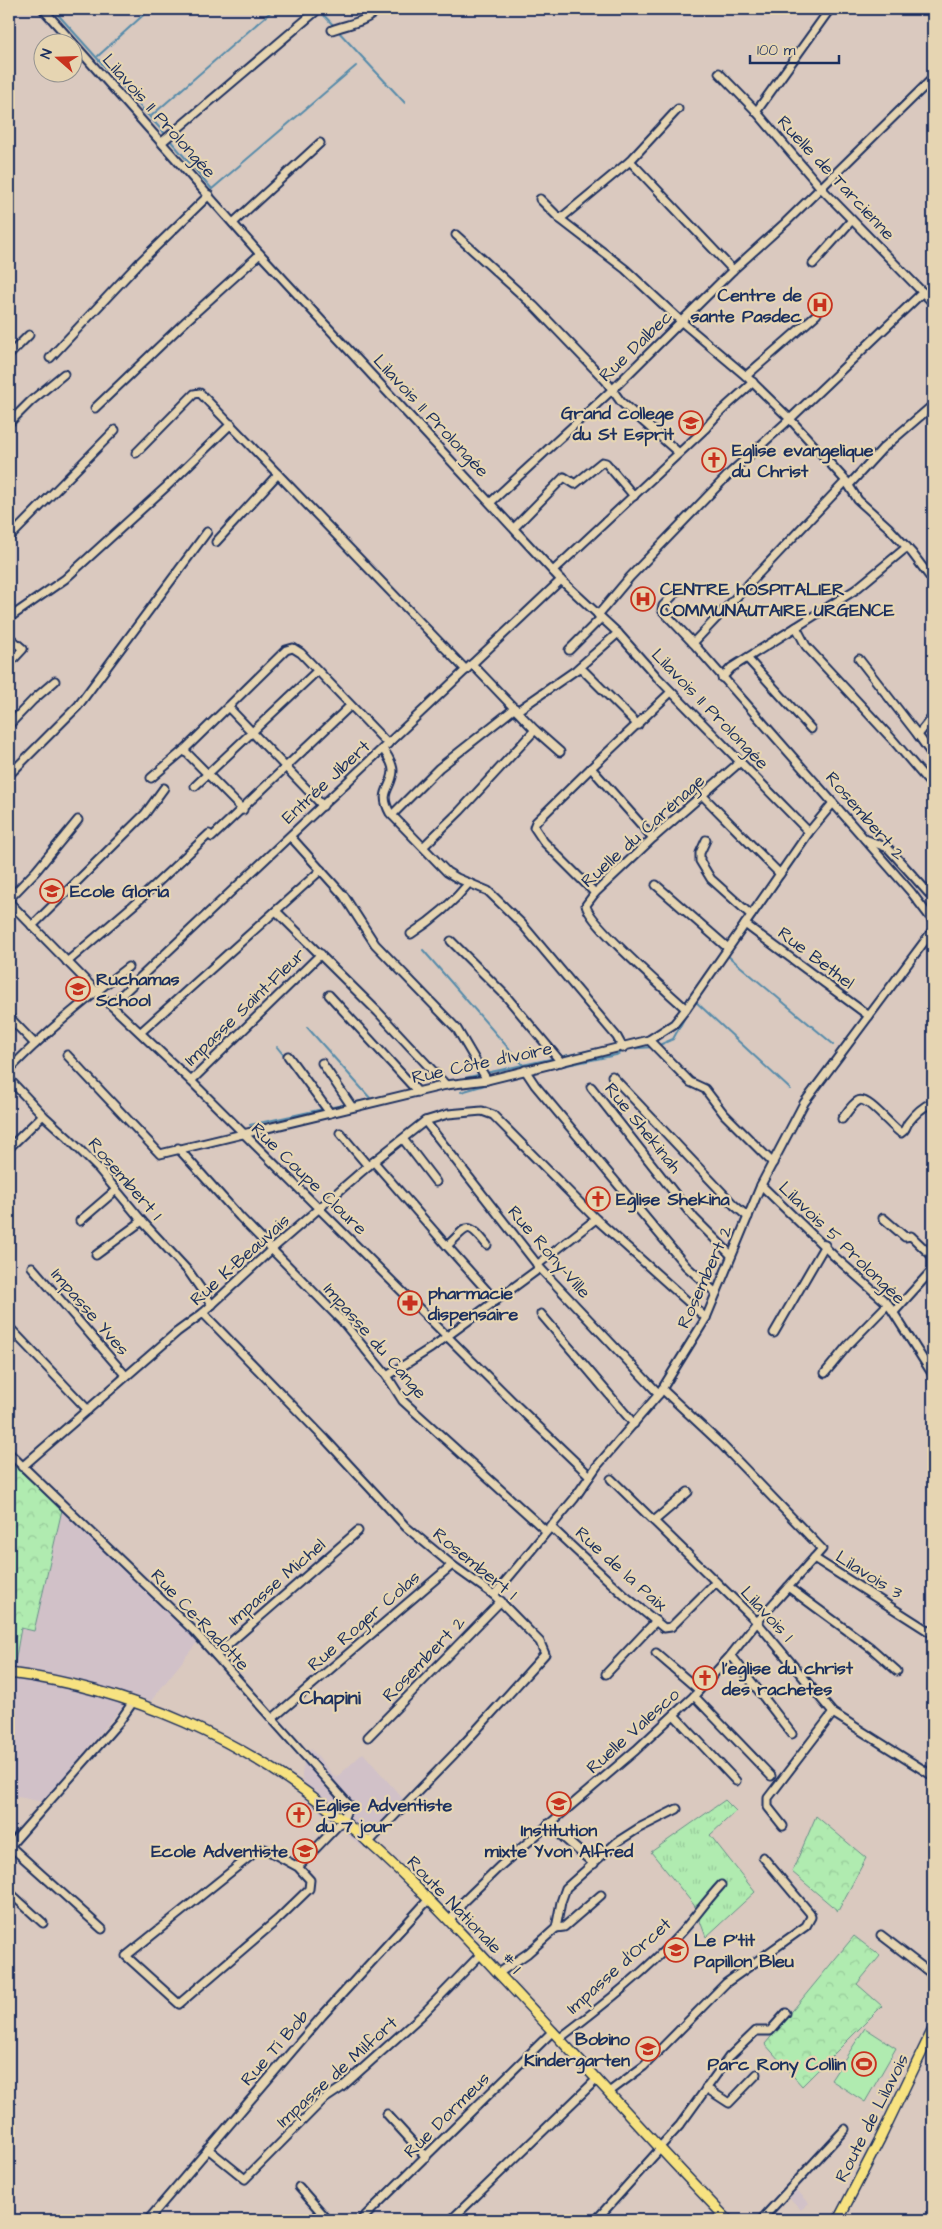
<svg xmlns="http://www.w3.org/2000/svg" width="942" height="2229" font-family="'Architects Daughter',sans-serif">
<defs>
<pattern id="grass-tufts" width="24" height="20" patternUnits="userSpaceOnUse" patternTransform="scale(1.25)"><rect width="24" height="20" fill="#b0ebb0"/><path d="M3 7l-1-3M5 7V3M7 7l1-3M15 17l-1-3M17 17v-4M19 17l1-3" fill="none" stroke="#97ca9a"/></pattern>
<pattern id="forest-crowns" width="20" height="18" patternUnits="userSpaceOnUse" patternTransform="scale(1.25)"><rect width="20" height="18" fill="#b0ebb0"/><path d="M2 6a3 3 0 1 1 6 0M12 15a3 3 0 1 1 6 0" fill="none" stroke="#97ca9a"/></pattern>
</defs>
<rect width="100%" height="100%" fill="#dac9bf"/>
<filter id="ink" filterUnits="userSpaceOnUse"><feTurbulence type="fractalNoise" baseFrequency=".02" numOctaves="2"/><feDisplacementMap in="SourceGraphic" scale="10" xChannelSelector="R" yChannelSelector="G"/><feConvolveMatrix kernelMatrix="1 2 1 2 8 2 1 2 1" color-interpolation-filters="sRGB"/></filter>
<g filter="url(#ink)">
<g fill="#d1c1c8">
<path d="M62 1510 199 1640 151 1701 132 1695 43 1802 9 1795V1683H11L21 1628 34 1631Z"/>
<path d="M311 1749 336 1778 363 1753 403 1799 362 1847 303 1798 302 1775 305 1755Z"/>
<path d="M797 2190 809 2203 801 2210 789 2197Z"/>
</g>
<path fill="url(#grass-tufts)" stroke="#668d87" d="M725 1800 736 1811 710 1835 755 1892 706 1937 694 1905 651 1852Z"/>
<g fill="url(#forest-crowns)" stroke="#668d87">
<path d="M9 1461 62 1510 34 1631 21 1628 14 1668 9 1667Z"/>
<path d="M816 1816 866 1858 838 1911 792 1872Z"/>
<path d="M854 1936 880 1956 857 1984 882 2006 802 2086 765 2044Z"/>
</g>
<path fill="#b0ebb0" stroke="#668d87" d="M865 2028 896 2048 865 2102 831 2080Z"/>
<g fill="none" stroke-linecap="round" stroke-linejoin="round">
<g stroke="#568baa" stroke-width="2">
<path d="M53 9 166 135"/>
<path d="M318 9 334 26"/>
<path d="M337 30 405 103"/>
<path d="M98 56 150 9"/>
<path d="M150 117 274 9"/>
<path d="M169 139 212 189 356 66"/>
<path d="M750 925 820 824"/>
<path d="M423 950 523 1065"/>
<path d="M728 956 833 1044"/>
<path d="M713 975 747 929"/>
<path d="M695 1001 790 1089"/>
<path d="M307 1027 370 1098"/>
<path d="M623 1043 638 1039"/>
<path d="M657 1046 673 1039 689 1010"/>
<path d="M277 1047 285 1057"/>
<path d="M560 1057 618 1044"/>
<path d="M533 1072 616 1055 627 1049 653 1047"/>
<path d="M486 1073 555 1058"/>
<path d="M452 1081 482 1074"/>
<path d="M461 1092 502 1080"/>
<path d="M352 1103 404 1092"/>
<path d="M328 1108 348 1104"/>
<path d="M250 1125 323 1109"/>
</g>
<g stroke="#1b2f5e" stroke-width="11">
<g id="minor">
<path d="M43 9 260 254 561 580 618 633 657 677 809 832"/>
<path d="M332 30C347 24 366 23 378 9"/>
<path d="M719 73 754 109 821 188 933 303"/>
<path d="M756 112 830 9"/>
<path d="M162 142 315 12"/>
<path d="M630 161 733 270"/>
<path d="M540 199 560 219 625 269 683 323 746 376 790 419 846 481 858 500 888 527 912 553 933 581"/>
<path d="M560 219 630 161 678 109"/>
<path d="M233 223 320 143"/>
<path d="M456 235 534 306 606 381 621 402 679 453"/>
<path d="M813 264 852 220"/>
<path d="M9 355 29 335"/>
<path d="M50 358 140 262 209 195"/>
<path d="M746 376 817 314"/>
<path d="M95 408 186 321 260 254"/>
<path d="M9 423 31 401 64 374"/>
<path d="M136 453 194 394 200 393 466 670"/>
<path d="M846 481 693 643 911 892 933 921"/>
<path d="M849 485 882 449 933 405"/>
<path d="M491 502 612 390 733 270 786 222 933 78"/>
<path d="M514 528 564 477 575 484 602 462 606 463 634 496"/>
<path d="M9 538 115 430"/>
<path d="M216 542 278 474"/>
<path d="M553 571 706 428C719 410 737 398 753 382"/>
<path d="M681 587 663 606 662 610 693 643"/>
<path d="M598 615 630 577 731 472 790 419 923 292"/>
<path d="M9 618 65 579 166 487 231 424"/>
<path d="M796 627 806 646 892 739 933 787"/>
<path d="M9 637 23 649 9 664"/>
<path d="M569 650 601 618"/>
<path d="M747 658 811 729"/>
<path d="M859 659 918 735"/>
<path d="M472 664 535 730 560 752"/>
<path d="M580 667 638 725"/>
<path d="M722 678 731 668 855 590 907 547"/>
<path d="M228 707 184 750 243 810"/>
<path d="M517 711 576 670 618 633"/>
<path d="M933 716 918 735 933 756"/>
<path d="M9 725 33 700 55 681"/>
<path d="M383 749C387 755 393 763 393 771 392 789 378 791 390 813L447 872 457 878 488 891 522 924 617 1037 623 1048"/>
<path d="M591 768 536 822 534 827 544 842 595 893"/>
<path d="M9 775 78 706 207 532"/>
<path d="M151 778 184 750"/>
<path d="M195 786 317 671"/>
<path d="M703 796 780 874"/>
<path d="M323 806 228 707 286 650 293 648 301 653 388 744"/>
<path d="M392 815 439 768 515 708"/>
<path d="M212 837 350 706"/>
<path d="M291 837 344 896 375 944 457 1029 487 1080"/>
<path d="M653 838 591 768 671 692"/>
<path d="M865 839 888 848 933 898"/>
<path d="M706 840 700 853V861L711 879 751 915"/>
<path d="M424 846 460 811 535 730"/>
<path d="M656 885 728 948"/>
<path d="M9 899 36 871 78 820"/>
<path d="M9 902 96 991 191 1081 517 1406 590 1476"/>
<path d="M276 911 378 1012 446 1085"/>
<path d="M745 924 869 1016"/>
<path d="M32 926 145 814 164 788"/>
<path d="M411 934C434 919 452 904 469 883"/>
<path d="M451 941 505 995 561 1062"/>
<path d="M67 962 137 902 209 834"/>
<path d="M329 995 418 1092"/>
<path d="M111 1005 561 580"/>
<path d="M686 1009C669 993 587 922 586 905L595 893 653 838 740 762"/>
<path d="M9 1017 35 1044"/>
<path d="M141 1032 321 870"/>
<path d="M649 1040 690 1082 705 1089 724 1114 773 1163"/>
<path d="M67 1055 160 1154 446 1085 487 1080 649 1040 674 1024 686 1009 809 832 833 803"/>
<path d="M288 1056 330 1113"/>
<path d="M322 1063 352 1107"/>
<path d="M9 1070C45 1032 86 999 128 967"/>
<path d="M525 1070 535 1085 686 1266 716 1293"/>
<path d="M612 1076 734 1205 748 1217"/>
<path d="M9 1079 43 1115 68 1138 98 1168 142 1221 189 1272 212 1305"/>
<path d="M191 1081 321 954"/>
<path d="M591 1087 694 1218 731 1255"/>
<path d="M842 1119C846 1114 852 1104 858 1101 867 1095 892 1128 901 1133 906 1130 905 1128 908 1123 914 1115 924 1106 933 1102"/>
<path d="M425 1121 540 1268 659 1394"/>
<path d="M340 1133 368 1166"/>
<path d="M403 1139 436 1182"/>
<path d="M9 1148 43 1115"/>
<path d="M178 1148 240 1217 343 1322 387 1376 403 1401 546 1531"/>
<path d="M374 1162 447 1246C468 1227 466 1219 487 1245"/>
<path d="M761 1185 834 1256 888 1304 933 1375"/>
<path d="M883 1218 905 1237 911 1236 933 1257"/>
<path d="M80 1221 116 1190"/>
<path d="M447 1246 496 1301"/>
<path d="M96 1255 142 1221"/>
<path d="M537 1265 596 1219"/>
<path d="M32 1267 126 1376"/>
<path d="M894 1312 933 1269"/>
<path d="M203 1313 326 1440 406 1527 452 1565 494 1595 540 1642 545 1654 462 1746 368 1843"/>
<path d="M541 1314 634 1424"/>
<path d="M9 1327 88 1410"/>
<path d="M774 1333 825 1245"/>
<path d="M825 1373 848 1345 888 1304"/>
<path d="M387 1376 431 1348 540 1268"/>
<path d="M9 1453 194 1631 349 1805 343 1820 298 1867 265 1849 258 1850 126 1956 179 2004 277 1920 309 1889 310 1880 298 1867"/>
<path d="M22 1467 177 1332 203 1313 272 1249 368 1166 425 1121 448 1114 482 1111 493 1115 596 1219 706 1318"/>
<path d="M611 1479 757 1622 833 1713 933 1776"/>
<path d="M654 1521 688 1492"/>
<path d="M550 1526 625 1596 664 1628 671 1627 716 1582"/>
<path d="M814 1558 933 1634"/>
<path d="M788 1587 871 1648 897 1671"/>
<path d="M494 1595 574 1499 597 1466 659 1394 706 1318 761 1185 804 1103 933 930"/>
<path d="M656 1653 699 1690"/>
<path d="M216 1655 358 1531"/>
<path d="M731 1655 792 1734"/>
<path d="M606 1674 656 1621"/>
<path d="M694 1696 771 1776"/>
<path d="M674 1715 736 1781"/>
<path d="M273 1718 452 1565"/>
<path d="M368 1737 501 1601"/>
<path d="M548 1824 594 1864"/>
<path d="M783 1826 768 1807V1798L833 1713"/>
<path d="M10 1846 102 1929"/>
<path d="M9 1847 119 1722 133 1702"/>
<path d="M9 1892 43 1923"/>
<path d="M450 1921 464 1901 499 1867 636 1750 694 1696 731 1655 757 1622 822 1549 722 1445 662 1389"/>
<path d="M556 1928 564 1927 601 1895"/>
<path d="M881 1935 933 1975"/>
<path d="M499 1973 528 1953 556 1928 561 1902 566 1888 617 1842 639 1828 677 1809"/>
<path d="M560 2038C602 2006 652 1967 687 1926 698 1913 709 1898 721 1885"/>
<path d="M706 2088 729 2103 757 2074"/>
<path d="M609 2092 644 2066 726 1983 806 1926 811 1917 810 1913 763 1857"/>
<path d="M387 2114 426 2157"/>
<path d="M659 2148 680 2125 729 2057 756 2031H770L786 2013"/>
<path d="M208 2149 245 2179 323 2100 341 2088 421 2016 481 1954"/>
<path d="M299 2187 328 2220"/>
<path d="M148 2220 322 2016 429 1899"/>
<path d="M361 2220 553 2031"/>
<path d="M454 2220 452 2219 597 2079"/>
<path d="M596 2220 660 2149"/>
<path d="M761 2220 845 2129"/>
</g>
</g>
<g stroke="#1b2f5e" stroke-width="12">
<g id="major">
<path d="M9 1673C130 1688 247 1741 341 1819 399 1866 449 1920 500 1975 577 2056 650 2140 728 2220"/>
<path d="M838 2220 880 2139 933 2029"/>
</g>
</g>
<use href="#minor" stroke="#e6d5b2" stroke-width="7"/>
<use href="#major" stroke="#f7e281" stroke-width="9"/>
</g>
</g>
<defs>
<g id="hospital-ring" transform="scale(1.25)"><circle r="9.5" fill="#e6d5b2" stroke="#c8321e" stroke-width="1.5"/><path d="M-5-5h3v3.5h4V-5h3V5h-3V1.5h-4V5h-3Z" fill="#c8321e"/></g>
<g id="school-ring" transform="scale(1.25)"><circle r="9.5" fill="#e6d5b2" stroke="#c8321e" stroke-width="1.5"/><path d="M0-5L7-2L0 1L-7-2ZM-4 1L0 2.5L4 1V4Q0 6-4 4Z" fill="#c8321e"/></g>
<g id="church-ring" transform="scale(1.25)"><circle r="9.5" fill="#e6d5b2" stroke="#c8321e" stroke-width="1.5"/><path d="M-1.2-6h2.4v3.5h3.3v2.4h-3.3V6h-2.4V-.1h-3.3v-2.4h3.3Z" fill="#c8321e"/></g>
<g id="pharmacy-ring" transform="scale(1.25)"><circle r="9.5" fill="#e6d5b2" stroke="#c8321e" stroke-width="1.5"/><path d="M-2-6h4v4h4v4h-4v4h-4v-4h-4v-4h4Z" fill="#c8321e"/></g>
<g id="stadium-ring" transform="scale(1.25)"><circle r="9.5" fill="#e6d5b2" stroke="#c8321e" stroke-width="1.5"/><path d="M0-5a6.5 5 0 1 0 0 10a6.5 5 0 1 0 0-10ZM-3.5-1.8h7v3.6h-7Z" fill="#c8321e"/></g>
</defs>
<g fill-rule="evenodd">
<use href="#hospital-ring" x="820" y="305"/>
<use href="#school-ring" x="691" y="423"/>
<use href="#church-ring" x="714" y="460"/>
<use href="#hospital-ring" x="643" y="599"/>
<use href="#school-ring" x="52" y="891"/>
<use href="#school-ring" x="78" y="989"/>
<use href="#church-ring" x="598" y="1199"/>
<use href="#pharmacy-ring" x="410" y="1303"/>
<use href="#church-ring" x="705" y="1678"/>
<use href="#school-ring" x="559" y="1804"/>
<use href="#church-ring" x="299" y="1815"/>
<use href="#school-ring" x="305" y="1851"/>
<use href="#school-ring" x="676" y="1950"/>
<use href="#school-ring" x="648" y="2049"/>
<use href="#stadium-ring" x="864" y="2064"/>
</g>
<g text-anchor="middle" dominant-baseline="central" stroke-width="4.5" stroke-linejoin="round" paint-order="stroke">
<g font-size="18" fill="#1b2f5e" stroke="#e6d5b2">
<text transform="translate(159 116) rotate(48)">Lilavois 11 Prolongée</text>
<text transform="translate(836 178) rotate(47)">Ruelle de Tarcienne</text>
<text transform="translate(636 346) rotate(-44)">Rue Dalbec</text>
<text transform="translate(431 416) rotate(47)">Lilavois 11 Prolongée</text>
<text transform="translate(710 709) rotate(46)">Lilavois 11 Prolongée</text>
<text transform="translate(326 782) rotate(-43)">Entrée Jibert</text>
<text transform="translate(865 816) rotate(49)">Rosembert 2</text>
<text transform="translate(643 831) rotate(-42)">Ruelle du Carénage</text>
<text transform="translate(816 958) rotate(37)">Rue Bethel</text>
<text transform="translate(245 1007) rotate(-44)">Impasse Saint-Fleur</text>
<text transform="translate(482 1063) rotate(-12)">Rue Côte d'Ivoire</text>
<text transform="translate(643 1128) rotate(51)">Rue Shekinah</text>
<text transform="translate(125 1179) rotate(49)">Rosembert 1</text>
<text transform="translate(309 1179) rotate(44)">Rue Coupe Cloure</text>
<text transform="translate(842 1243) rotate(44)">Lilavois 5 Prolongée</text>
<text transform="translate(549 1252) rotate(49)">Rue Rony-Ville</text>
<text transform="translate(240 1260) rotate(-42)">Rue K-Beauvais</text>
<text transform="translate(705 1277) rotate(-66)">Rosembert 2</text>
<text transform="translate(90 1312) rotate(49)">Impasse Yves</text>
<text transform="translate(375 1341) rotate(49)">Impasse du Cange</text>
<text transform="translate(475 1564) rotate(39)">Rosembert 1</text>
<text transform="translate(621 1569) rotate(42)">Rue de la Paix</text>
<text transform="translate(869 1575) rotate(32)">Lilavois 3</text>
<text transform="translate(277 1582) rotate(-41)">Impasse Michel</text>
<text transform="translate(767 1614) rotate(47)">Lilavois 1</text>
<text transform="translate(200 1620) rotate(46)">Rue Ce-Radotte</text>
<text transform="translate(364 1621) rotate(-41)">Rue Roger Colas</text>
<text transform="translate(424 1659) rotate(-46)">Rosembert 2</text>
<text transform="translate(633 1731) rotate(-42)">Ruelle Valesco</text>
<text transform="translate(464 1915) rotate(46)">Route Nationale # 1</text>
<text transform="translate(619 1966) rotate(-42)">Impasse d'Orcet</text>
<text transform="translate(275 2048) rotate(-49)">Rue Ti Bob</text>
<text transform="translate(337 2072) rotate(-42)">Impasse de Milfort</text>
<text transform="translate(447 2115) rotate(-45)">Rue Dormeus</text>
<text transform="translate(872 2118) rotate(-63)">Route de Lilavois</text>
</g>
<g font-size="18" font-weight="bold" fill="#1b2f5e" stroke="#e6d5b2" text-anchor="start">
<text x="802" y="295" text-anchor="end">Centre de<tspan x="802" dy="21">sante Pasdec</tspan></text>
<text x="674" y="413" text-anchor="end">Grand college<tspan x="674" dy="21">du St Esprit</tspan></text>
<text x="732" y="450">Eglise evangelique<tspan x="732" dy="21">du Christ</tspan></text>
<text x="660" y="589">CENTRE hOSPITALIER<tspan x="660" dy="21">COMMUNAUTAIRE URGENCE</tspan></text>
<text x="70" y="891">Ecole Gloria</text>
<text x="96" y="979">Ruchamas<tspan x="96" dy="21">School</tspan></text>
<text x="616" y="1199">Eglise Shekina</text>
<text x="428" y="1293">pharmacie<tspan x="428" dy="21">dispensaire</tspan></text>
<text x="722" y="1668">l'eglise du christ<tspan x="722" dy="21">des rachetes</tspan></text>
<text x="316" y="1805">Eglise Adventiste<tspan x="316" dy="21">du 7 jour</tspan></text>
<text x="559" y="1830" text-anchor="middle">Institution<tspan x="559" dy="21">mixte Yvon Alfred</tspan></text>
<text x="288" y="1851" text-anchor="end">Ecole Adventiste</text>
<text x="694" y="1940">Le P'tit<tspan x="694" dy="21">Papillon Bleu</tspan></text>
<text x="630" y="2039" text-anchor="end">Bobino<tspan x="630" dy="21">Kindergarten</tspan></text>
<text x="846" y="2064" text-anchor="end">Parc Rony Collin</text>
</g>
<g font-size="20" font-weight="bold" fill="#1b2f5e" stroke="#e6d5b2">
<text x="330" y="1698">Chapini</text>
</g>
</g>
<rect width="942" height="2229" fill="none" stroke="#e6d5b2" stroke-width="30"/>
<rect x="15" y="15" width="912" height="2199" fill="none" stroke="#1b2f5e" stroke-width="2" filter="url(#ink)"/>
<g transform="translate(58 58) rotate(290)"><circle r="24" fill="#e6d5b2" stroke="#959390"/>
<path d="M0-4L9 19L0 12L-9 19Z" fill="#c8321e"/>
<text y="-8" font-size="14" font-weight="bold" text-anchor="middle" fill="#1b2f5e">N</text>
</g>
<path d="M750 55v8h89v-8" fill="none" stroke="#1b2f5e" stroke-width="2.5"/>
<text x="757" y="55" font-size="15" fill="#1b2f5e" stroke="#e6d5b2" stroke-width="4" paint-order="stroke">100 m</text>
</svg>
